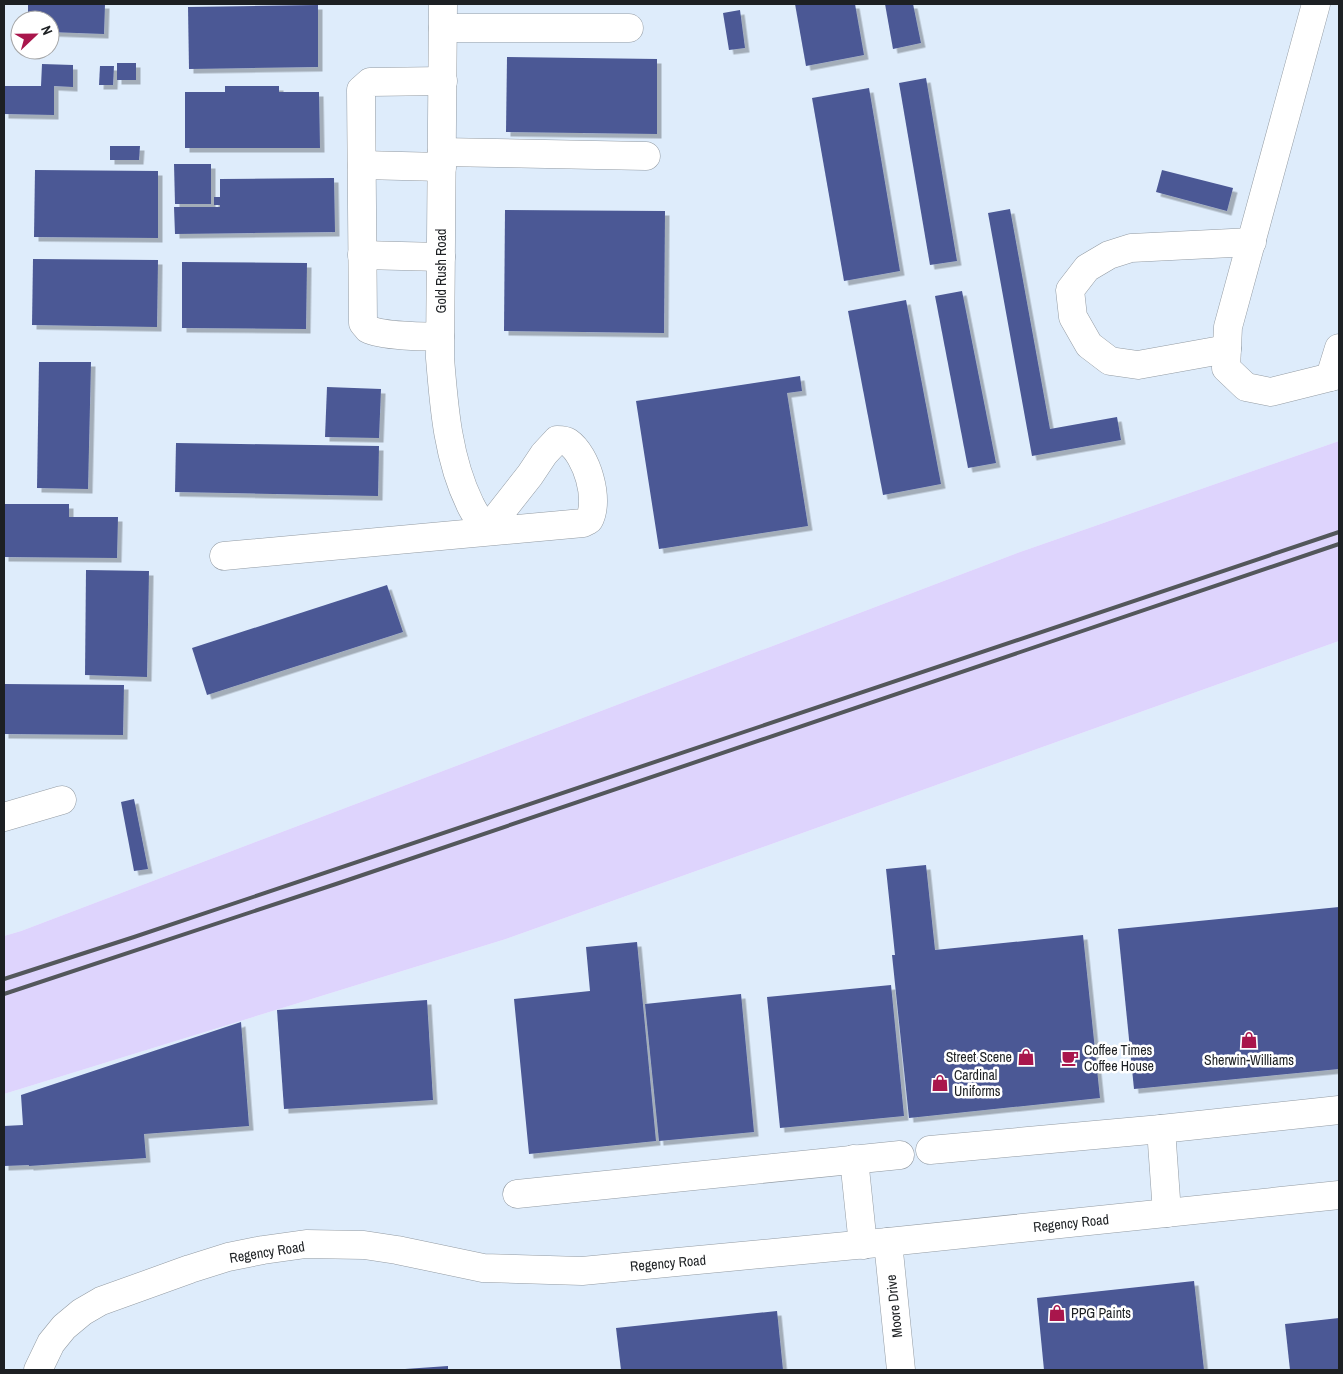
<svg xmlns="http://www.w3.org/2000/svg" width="1343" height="1374" font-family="'Archivo Narrow',sans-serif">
<defs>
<filter id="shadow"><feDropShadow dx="4.5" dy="4.5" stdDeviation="0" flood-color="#0004"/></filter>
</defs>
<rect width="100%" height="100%" fill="#eef6ff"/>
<g fill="#deecfb" fill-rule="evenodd">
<path d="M4 4H1339V441L1020 552 21 931 4 936ZM20 20H50V50H20Z"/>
<path d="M1339 641V1370H4V1094L506 939Z"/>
</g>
<path fill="#ded4fd" d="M1339 441V641L506 939 4 1094V936L21 931 1020 552Z"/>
<g fill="#4b5895" filter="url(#shadow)">
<path d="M28 4H105L104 34 50 32V20H28Z"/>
<path d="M795 4H855L864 55 806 66Z"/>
<path d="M885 4H913L921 43 893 49Z"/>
<path d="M318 5V67L189 69 188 7Z"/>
<path d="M740 10 745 48 729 50 723 13Z"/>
<path d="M507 57 657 59V134L506 132Z"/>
<rect x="117" y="63" width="19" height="17"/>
<path d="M42 64 73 65V87L54 86V115L4 114V86H41Z"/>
<path d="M100 66H114L113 85H99Z"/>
<path d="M926 78 957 261 930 265 899 83Z"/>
<path d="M225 86H279V92H319L320 148H185V92H225Z"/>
<path d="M869 88 900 271 844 281 812 98Z"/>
<path d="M110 146H140L139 160H110Z"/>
<path d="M174 164H211V204H175Z"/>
<path d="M35 170 158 171V238L34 237Z"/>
<path d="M1162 170 1233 188 1227 211 1156 192Z"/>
<path d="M334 178 335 232 175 234 174 207H220V205H214V197H220V179Z"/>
<path d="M1010 209 1050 429 1117 417 1121 440 1032 456 988 213Z"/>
<path d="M505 210 665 211 664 333 504 331Z"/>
<path d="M33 259 158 260 157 327 32 325Z"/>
<path d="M182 262 307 263 306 329 182 328Z"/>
<path d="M962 291 996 463 968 468 935 296Z"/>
<path d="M906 300 941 484 883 495 848 311Z"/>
<path d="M39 362H91L88 489 37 488Z"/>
<path d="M800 376 802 391 787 393 808 526 659 549 636 401Z"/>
<path d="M327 387 381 389 379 438 325 437Z"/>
<path d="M176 443 379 446 378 496 175 492Z"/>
<path d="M4 504H69V517H118L117 558 4 557Z"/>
<path d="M86 570 149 571 147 677 85 675Z"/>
<path d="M387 585 403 632 207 695 192 648Z"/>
<path d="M4 684 124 685 123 735 4 734Z"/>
<path d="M134 799 148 869 134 871 121 802Z"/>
<path d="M926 865 935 950 1083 935 1100 1098 909 1118 892 955H895L886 869Z"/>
<path d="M1339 907V1069L1134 1089 1118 929Z"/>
<path d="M637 942 656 1141 529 1154 514 999 590 991 586 947Z"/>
<path d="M891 985 904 1116 780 1128 767 997Z"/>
<path d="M741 994 754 1132 659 1141 645 1004Z"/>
<path d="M427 1000 433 1100 284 1109 277 1010Z"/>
<path d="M241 1022 249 1126 144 1134 146 1158 29 1166V1165L4 1166V1126L23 1125 21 1095Z"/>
<path d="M1194 1281 1204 1370H1044L1037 1298Z"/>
<path d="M777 1311 783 1370H621L616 1328Z"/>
<path d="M1339 1318V1370H1290L1285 1324Z"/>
<path d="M448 1366V1370H405V1369Z"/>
</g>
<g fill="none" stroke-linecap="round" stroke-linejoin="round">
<g stroke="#939ba3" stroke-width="29">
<g id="minor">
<path d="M443 4 440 358C444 408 448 459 470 504 474 513 481 522 486 531"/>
<path d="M1316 4 1228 327 1226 368 1246 387 1271 392 1339 375"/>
<path d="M443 28H629"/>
<path d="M442 152 646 156"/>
<path d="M362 165 442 167"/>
<path d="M362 255 441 257"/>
<path d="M440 336C425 337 381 336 368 329 367 328 365 325 363 323L361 90 370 82 443 81"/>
<path d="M1227 349 1138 365 1110 361 1089 345 1073 317 1070 290 1087 268 1109 255 1131 248 1252 242"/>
<path d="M1330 377 1339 348"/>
<path d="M224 556 583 523 589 520C600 500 587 455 568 442 565 440 560 440 557 440L544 454 530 475 486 531"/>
<path d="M4 817 62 800"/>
<path d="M1161 1129 1167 1213"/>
<path d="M930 1150 1161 1129 1339 1110"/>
<path d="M854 1159 863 1245"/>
<path d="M517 1194 900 1155"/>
<path d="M888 1242 901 1370"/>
<path d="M38 1370 51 1343 64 1327 82 1312 101 1301 190 1269 228 1257 263 1250 306 1244 364 1245 397 1250 483 1268 582 1271 888 1242 1339 1195"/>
</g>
</g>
<use href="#minor" stroke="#fff" stroke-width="28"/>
<g stroke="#53575b" stroke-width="4">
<path d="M4 979 134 937 1339 532"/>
<path d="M4 994 336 884 1339 544"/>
</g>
</g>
<defs>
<g id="shop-bare" transform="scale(1.35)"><path d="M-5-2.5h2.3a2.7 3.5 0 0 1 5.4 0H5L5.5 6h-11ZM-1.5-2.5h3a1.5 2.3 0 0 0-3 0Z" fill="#a9164c" stroke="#fff" stroke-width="2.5" paint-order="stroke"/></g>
<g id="cafe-bare" transform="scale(1.35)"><path d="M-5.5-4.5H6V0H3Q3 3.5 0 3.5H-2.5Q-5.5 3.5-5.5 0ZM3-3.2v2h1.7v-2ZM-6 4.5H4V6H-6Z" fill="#a9164c" stroke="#fff" stroke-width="2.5" paint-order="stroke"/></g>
</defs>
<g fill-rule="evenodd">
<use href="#shop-bare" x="1249" y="1040"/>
<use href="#shop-bare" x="1026" y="1057"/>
<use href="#cafe-bare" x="1070" y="1058"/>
<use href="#shop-bare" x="940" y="1083"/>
<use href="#shop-bare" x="1057" y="1313"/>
</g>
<g text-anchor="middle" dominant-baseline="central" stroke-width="5" stroke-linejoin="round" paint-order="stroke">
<g font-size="14" fill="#1d2023" stroke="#fff">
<text transform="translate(441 271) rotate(-90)">Gold Rush Road</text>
<text transform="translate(1071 1223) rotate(-6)">Regency Road</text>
<text transform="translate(267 1252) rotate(-9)">Regency Road</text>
<text transform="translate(668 1263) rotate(-5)">Regency Road</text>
<text transform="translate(894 1306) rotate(-96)">Moore Drive</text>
</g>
<g font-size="14" fill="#1d2023" stroke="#fff" text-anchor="start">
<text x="1084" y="1050">Coffee Times<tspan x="1084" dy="16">Coffee House</tspan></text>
<text x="1012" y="1057" text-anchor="end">Street Scene</text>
<text x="1249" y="1060" text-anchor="middle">Sherwin-Williams</text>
<text x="954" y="1075">Cardinal<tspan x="954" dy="16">Uniforms</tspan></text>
<text x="1071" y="1313">PPG Paints</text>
</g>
</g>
<rect width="1343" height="1374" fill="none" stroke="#1d2023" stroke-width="10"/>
<g transform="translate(35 35) rotate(68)"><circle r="24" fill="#ffffff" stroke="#a5a6a7"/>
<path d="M0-4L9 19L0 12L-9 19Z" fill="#a9164c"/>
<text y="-8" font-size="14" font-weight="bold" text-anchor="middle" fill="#1d2023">N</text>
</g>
</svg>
